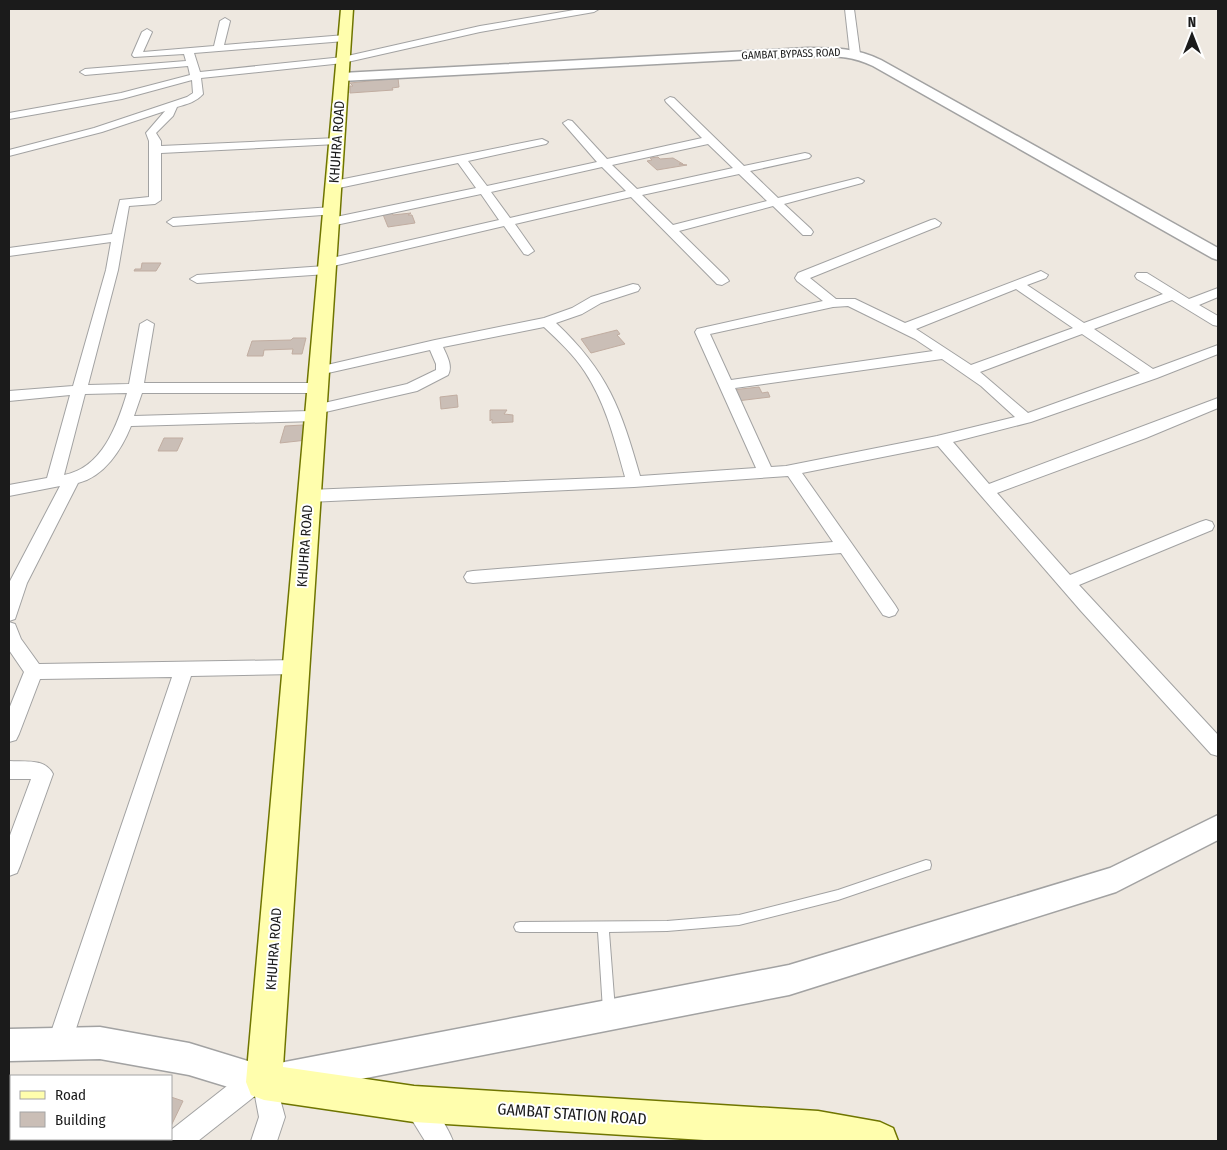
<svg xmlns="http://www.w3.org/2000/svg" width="1227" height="1150" font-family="'Fira Sans Condensed',sans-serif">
<rect width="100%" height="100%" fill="#eee8e0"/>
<g fill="#cabeb6" stroke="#c1ada1">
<path d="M398 78 399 87 392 88 393 90 350 93V86H353L350 83Z"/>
<path d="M658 157 660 159 673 158 683 164H679L687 165 657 170 647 161 652 160 650 158Z"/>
<path d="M391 211 393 215 411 213 408 215H412L415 223 388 227 382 212Z"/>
<path d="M142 263H161L156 271H134L135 269H141Z"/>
<path d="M617 330 620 334 617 335 625 344 591 353 581 339Z"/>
<path d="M293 338H306L302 354H292L293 349 264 350 263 356H247L252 341 291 340Z"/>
<path d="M759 387 762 393 768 392 770 397 737 401 732 390Z"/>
<path d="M457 395 458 407 441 409 440 397Z"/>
<path d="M490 410H507L504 414 513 415V422L492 423V419L490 421Z"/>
<path d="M303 425 307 440 280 443 285 426Z"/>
<path d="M164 438H183L177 451H158Z"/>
<path d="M171 1097 183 1101 171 1126Z"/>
<path d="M110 1139H163L159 1141H113Z"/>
</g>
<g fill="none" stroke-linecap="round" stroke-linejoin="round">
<g stroke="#a2a2a2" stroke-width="2">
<path id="service" d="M926 860 930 861 931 865 930 869 926 870 838 900 739 925 667 931 609 932 615 1010 613 1014 609 1016 605 1014 603 1010 598 932H520L516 931 514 927 516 923 520 922 667 921 739 915 838 890Z"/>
</g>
<g stroke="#a2a2a2" stroke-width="2">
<g id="minor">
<path d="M580 9H599L594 12 480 32 343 63 201 78 203 94C196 102 187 104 177 107L173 116 156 133 161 141V146L337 138 343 141 337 144 161 153V200L155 204 129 206 118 270 88 385 129 384 140 324 147 320 154 324 144 383H318L323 385 325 388 323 391 318 393H142L134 416 310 411 308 409 311 406 407 384 436 370V364L430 350 319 375 314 374 312 371 314 368 435 340 544 318 572 308 591 297 633 284 638 285 640 288 638 291 601 303 582 314 556 323C608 372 621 409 640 476L756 468 695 332 697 329 823 301 797 281 795 278 798 273 931 220 935 219 941 223 939 226 810 278 836 299H855L905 323 1041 271 1048 275 1046 278 1027 285 1084 323 1163 294 1137 279 1135 276 1137 273H1147L1189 299 1218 288V297L1199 305 1218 316V326L1213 325 1172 300 1094 329 1153 369 1218 345V354L1157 378 1031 422 953 442 989 484 1218 398V408L1146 438 997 493 1070 575 1200 522 1206 520 1212 522 1214 526 1212 530 1079 585 1218 735V756L1211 754 1081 611 938 446 802 473 895 605 898 610 895 615 889 617 883 615 841 553 473 583 467 582 464 577 467 572 473 571 833 542 788 476 634 487 309 502 303 500 301 496 303 492 309 490 625 477C615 441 606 404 585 372 574 355 559 341 544 327L443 347C447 356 453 366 448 375L417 391 321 413 324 416 321 419 316 421 131 426C122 449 104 477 78 483L27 583 15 619 9 621V583L60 486 9 496V485L47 478 70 395 9 401V391L73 386 106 270 111 242 9 256V248L112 234 120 200 149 197V141L146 133 165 111 102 132 9 156V150L94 128 187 97 193 93 192 80 122 99 9 119V113L121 93 190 75 188 66 85 75 80 72 85 69 186 61 184 54 134 57 132 55 142 32 147 29 152 32 143 52 214 46 220 21 225 18 230 21 224 45 345 35 350 38 345 41 194 53 200 72 343 57 480 26ZM1016 289 1073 328 971 365 916 329ZM848 306 915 339 933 351 731 380 710 334 833 307ZM1082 334 1140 373 1028 413 980 372ZM942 359 981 386 1015 417 937 436 786 466 771 467 735 388ZM127 393C117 426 102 468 64 475L85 394Z"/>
<path d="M845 9H854L860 54 858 56H852L850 54Z"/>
<path d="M670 97 674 98 744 166 805 153 809 154 811 156 809 158 750 171 778 198 858 178 864 181 862 183 784 204 811 229 813 232 811 235H803L773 206 679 231 727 278 729 281 722 285 717 284 631 197 515 224 534 251 528 255 524 254 504 226 329 267 333 270 327 274 197 283 190 279 197 275 325 266 322 263 323 260 499 220 481 194 331 226 325 222 331 218 476 188 458 163 334 189 328 185 334 181 542 139 548 142 546 144 468 161 487 186 597 162 563 123 568 120 572 121 607 159 702 138 666 102 665 100ZM708 144 733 168 637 189 612 165ZM602 167 626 191 510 218 491 192ZM739 174 767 201 673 225 642 195Z"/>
<path d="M332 207 336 208 338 211 336 214 173 226 167 222 173 218Z"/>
<path d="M9 622 15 624 21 639 39 664 296 660 303 662 305 667 303 672 296 674 191 676 71 1044 68 1053 59 1056 50 1053 47 1044 172 677 40 679 19 734 16 740 9 742V709L24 672 9 650Z"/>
<path d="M9 761C25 762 45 758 53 774L20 866 17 873 9 876V838L31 779H9Z"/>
<path d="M255 1067 273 1073 285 1117 277 1141H251L259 1117 255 1096 198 1141H165L166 1139H171V1130L246 1071Z"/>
<path d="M415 1091C430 1097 447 1126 453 1141H425L402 1104 406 1095Z"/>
</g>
</g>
<g stroke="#a2a2a2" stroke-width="3">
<g id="tertiary">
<path d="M808 48C836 48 856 48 881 60L1218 248V260L1212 258 873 66C851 55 832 56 808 56L342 81 336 77 342 73Z"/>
<path d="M1218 815V840L1116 892 789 995 264 1098 189 1075 100 1059 9 1061V1029L100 1027 189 1043 264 1066 789 965 1110 868Z"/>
</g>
</g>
<g stroke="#6f7500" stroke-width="3">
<path id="secondary" d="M341 9H353L283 1067 414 1086 818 1111 880 1122 893 1128 898 1141H720L414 1122 264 1100 251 1095 246 1082Z"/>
</g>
<use href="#service" fill="#fff" fill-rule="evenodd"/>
<use href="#minor" fill="#fff" fill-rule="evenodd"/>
<use href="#tertiary" fill="#fff" fill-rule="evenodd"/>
<use href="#secondary" fill="#fffead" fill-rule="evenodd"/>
</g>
<g text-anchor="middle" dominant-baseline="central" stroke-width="4" stroke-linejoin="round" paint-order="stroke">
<g font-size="11" fill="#1b1b1b" stroke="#fff">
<text transform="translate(791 54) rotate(-2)">GAMBAT BYPASS ROAD</text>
</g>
<g font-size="14" fill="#1b1b1b" stroke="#fff">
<text transform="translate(337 142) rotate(-86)">KHUHRA ROAD</text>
<text transform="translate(305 546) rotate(-86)">KHUHRA ROAD</text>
<text transform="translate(274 949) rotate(-86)">KHUHRA ROAD</text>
</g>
<g font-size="16" fill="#1b1b1b" stroke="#fff">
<text transform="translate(572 1114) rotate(4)">GAMBAT STATION ROAD</text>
</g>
</g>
<rect width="1227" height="1150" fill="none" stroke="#1b1b1b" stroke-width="20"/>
<rect x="10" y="1075" width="162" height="65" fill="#ffffff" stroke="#a4a4a4"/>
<rect x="20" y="1091" width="25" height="8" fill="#fffead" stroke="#a4a4a4"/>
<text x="55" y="1100" font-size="15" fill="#1b1b1b">Road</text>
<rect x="20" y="1112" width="25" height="15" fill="#cabeb6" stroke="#a4a4a4"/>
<text x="55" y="1125" font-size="15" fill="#1b1b1b">Building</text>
<g transform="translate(1192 35)" stroke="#ffffff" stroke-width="4" paint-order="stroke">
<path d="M0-4L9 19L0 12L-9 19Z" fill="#1b1b1b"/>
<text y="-8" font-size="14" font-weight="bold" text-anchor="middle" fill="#1b1b1b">N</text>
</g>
</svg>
